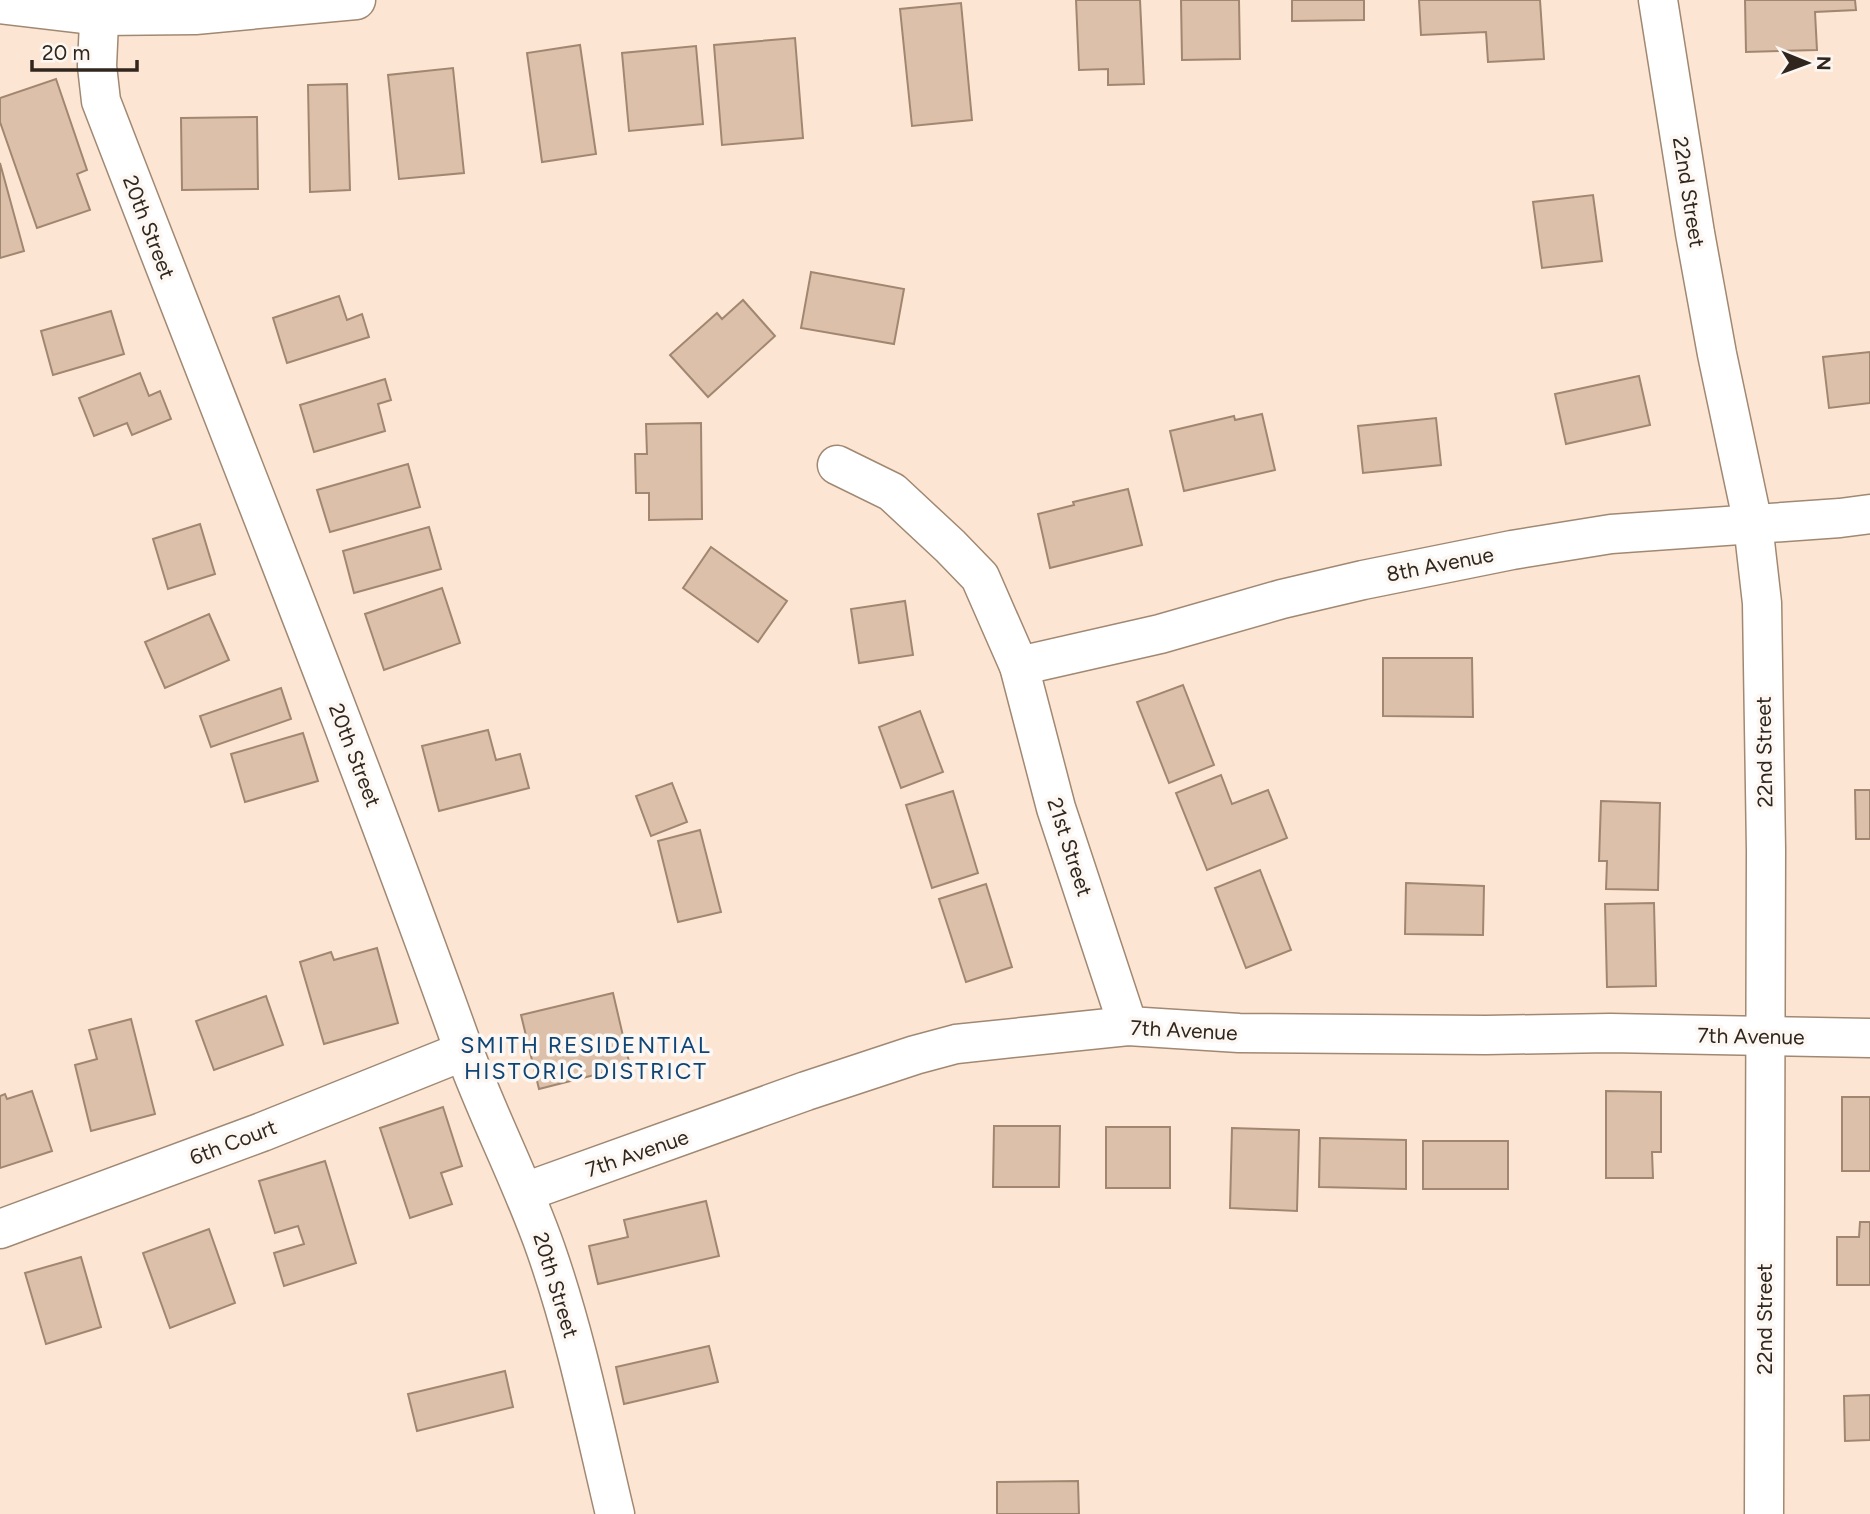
<svg xmlns="http://www.w3.org/2000/svg" width="1870" height="1514" font-family="Figtree,sans-serif">
<rect width="100%" height="100%" fill="#fce6d3"/>
<g fill="#dcc0a9" stroke="#a18771" stroke-width="2">
<path d="M1076 0H1140L1144 84 1108 85V69L1079 70Z"/>
<path d="M1181 0H1239L1240 59 1182 60Z"/>
<path d="M1292 0H1364V20L1292 21Z"/>
<path d="M1419 0H1540L1544 59 1488 62 1486 32 1421 35Z"/>
<path d="M1745 0H1855L1856 10 1815 12 1817 50 1746 52Z"/>
<path d="M961 3 972 120 912 126 900 9Z"/>
<path d="M795 38 803 138 722 145 714 45Z"/>
<path d="M580 45 596 154 542 162 527 53Z"/>
<path d="M696 46 703 124 629 131 622 53Z"/>
<path d="M453 68 464 173 399 179 388 75Z"/>
<path d="M56 79 87 170 77 174 90 210 37 228 0 122V98Z"/>
<path d="M347 84 350 190 310 192 308 85Z"/>
<path d="M257 117 258 189 182 190 181 118Z"/>
<path d="M0 163 24 251 0 258Z"/>
<path d="M1593 195 1602 261 1542 268 1533 202Z"/>
<path d="M811 272 904 289 894 344 801 328Z"/>
<path d="M339 296 347 320 362 314 369 337 287 363 273 318Z"/>
<path d="M743 300 775 336 708 397 670 355 717 313 722 319Z"/>
<path d="M111 311 124 354 53 375 41 331Z"/>
<path d="M1870 352V403L1829 408 1823 357Z"/>
<path d="M140 373 149 396 160 391 171 419 132 435 127 423 94 436 79 398Z"/>
<path d="M1639 376 1650 425 1566 444 1555 394Z"/>
<path d="M385 379 391 400 378 404 385 431 314 452 300 405Z"/>
<path d="M1262 414 1275 470 1184 491 1170 431 1234 416 1235 420Z"/>
<path d="M1436 418 1441 465 1363 473 1358 426Z"/>
<path d="M701 423 702 519 649 520V493H636L635 454H647L646 424Z"/>
<path d="M408 464 420 507 330 532 317 490Z"/>
<path d="M1128 489 1142 545 1050 568 1038 514 1074 505 1073 502Z"/>
<path d="M200 524 215 574 168 589 153 539Z"/>
<path d="M429 527 441 569 354 593 343 551Z"/>
<path d="M711 547 787 601 758 642 683 588Z"/>
<path d="M442 588 460 643 384 670 365 614Z"/>
<path d="M905 601 913 655 859 663 851 609Z"/>
<path d="M209 614 229 660 165 688 145 642Z"/>
<path d="M1383 658H1472L1473 717 1383 716Z"/>
<path d="M1183 685 1214 765 1169 783 1137 702Z"/>
<path d="M281 688 291 719 211 747 200 716Z"/>
<path d="M920 711 943 772 901 788 879 727Z"/>
<path d="M488 730 496 760 520 754 529 788 439 811 422 746Z"/>
<path d="M303 733 318 781 245 802 231 754Z"/>
<path d="M1221 775 1232 804 1268 790 1287 838 1207 870 1176 793Z"/>
<path d="M672 783 687 822 651 836 636 796Z"/>
<path d="M1855 790H1870V839H1856Z"/>
<path d="M953 791 978 873 932 888 906 805Z"/>
<path d="M1601 801 1660 803 1658 890 1606 889 1607 861H1599Z"/>
<path d="M700 830 721 912 678 922 658 841Z"/>
<path d="M1260 870 1291 950 1246 968 1215 888Z"/>
<path d="M1406 883 1484 886 1483 935 1405 934Z"/>
<path d="M986 884 1012 967 966 982 939 899Z"/>
<path d="M1654 903 1656 986 1607 987 1605 904Z"/>
<path d="M377 948 398 1023 324 1044 300 962 331 952 334 960Z"/>
<path d="M613 993 630 1066 539 1089 521 1015Z"/>
<path d="M266 996 283 1045 214 1070 196 1021Z"/>
<path d="M131 1019 155 1114 91 1131 75 1065 97 1059 89 1030Z"/>
<path d="M32 1091 52 1151 0 1168V1096L5 1094 7 1099Z"/>
<path d="M1606 1091 1661 1092V1152H1652L1653 1178H1606Z"/>
<rect x="1842" y="1097" width="28" height="74"/>
<path d="M443 1107 462 1166 441 1173 452 1204 410 1218 380 1128Z"/>
<path d="M994 1126H1060L1059 1187H993Z"/>
<rect x="1106" y="1127" width="64" height="61"/>
<path d="M1232 1128 1299 1130 1297 1211 1230 1208Z"/>
<path d="M1320 1138 1406 1140V1189L1319 1187Z"/>
<rect x="1423" y="1141" width="85" height="48"/>
<path d="M325 1161 356 1263 284 1286 274 1253 304 1244 298 1226 275 1233 259 1181Z"/>
<path d="M706 1201 719 1256 598 1284 589 1246 628 1237 624 1220Z"/>
<path d="M1860 1222H1870V1285H1837V1237H1859Z"/>
<path d="M209 1229 235 1303 170 1328 143 1253Z"/>
<path d="M81 1257 101 1327 46 1344 25 1273Z"/>
<path d="M709 1346 718 1382 624 1404 616 1367Z"/>
<path d="M505 1371 513 1407 417 1431 408 1394Z"/>
<path d="M1870 1395V1440L1845 1441 1844 1396Z"/>
<path d="M1078 1481 1079 1514H997V1482Z"/>
</g>
<g fill="none" stroke-linecap="round" stroke-linejoin="round">
<g stroke="#a18872" stroke-width="41">
<g id="minor">
<path d="M100 0 97 66 101 101C222 416 349 729 463 1048 488 1117 522 1181 546 1250 576 1336 594 1426 615 1514"/>
<path d="M1658 0 1695 233 1717 354 1753 524 1762 603 1766 850 1764 1514"/>
<path d="M0 4 100 16 195 15 356 0"/>
<path d="M837 465 892 492 950 546 980 577 1019 666 1056 808 1128 1026"/>
<path d="M1019 666 1160 634 1282 599 1363 580 1512 550 1611 534 1840 518 1870 514"/>
<path d="M525 1192 806 1091 915 1055 956 1044 1128 1026 1239 1033 1486 1035 1610 1033 1870 1038"/>
<path d="M0 1229 262 1132 464 1051"/>
</g>
</g>
<use href="#minor" stroke="#fff" stroke-width="38"/>
</g>
<g text-anchor="middle" dominant-baseline="central" stroke-width="7" stroke-linejoin="round" paint-order="stroke">
<g font-size="21" fill="#30261d" stroke="#fcf7f2">
<text transform="translate(1689 192) rotate(81)">22nd Street</text>
<text transform="translate(149 227) rotate(69)">20th Street</text>
<text transform="translate(1440 564) rotate(-11)">8th Avenue</text>
<text transform="translate(1764 752) rotate(-91)">22nd Street</text>
<text transform="translate(355 755) rotate(69)">20th Street</text>
<text transform="translate(1070 847) rotate(72)">21st Street</text>
<text transform="translate(1184 1030) rotate(3)">7th Avenue</text>
<text transform="translate(1751 1036) rotate(1)">7th Avenue</text>
<text transform="translate(233 1142) rotate(-21)">6th Court</text>
<text transform="translate(637 1153) rotate(-19)">7th Avenue</text>
<text transform="translate(556 1285) rotate(73)">20th Street</text>
<text transform="translate(1764 1319) rotate(-90)">22nd Street</text>
</g>
<g font-size="23" letter-spacing="2" fill="#0e4576" stroke="#fcf7f2">
<text x="586" y="1045">SMITH RESIDENTIAL<tspan x="586" dy="26">HISTORIC DISTRICT</tspan></text>
</g>
</g>
<g transform="translate(1807 63) rotate(91)" stroke="#fcf7f2" stroke-width="5" paint-order="stroke">
<path d="M0-5L12 26L0 18L-12 26Z" fill="#30261d"/>
<text y="-10" font-size="19" font-weight="bold" text-anchor="middle" fill="#30261d">N</text>
</g>
<path d="M32 60v10h105v-10" fill="none" stroke="#30261d" stroke-width="3.5"/>
<text x="42" y="60" font-size="21" fill="#30261d" stroke="#fcf7f2" stroke-width="5" paint-order="stroke">20 m</text>
</svg>
